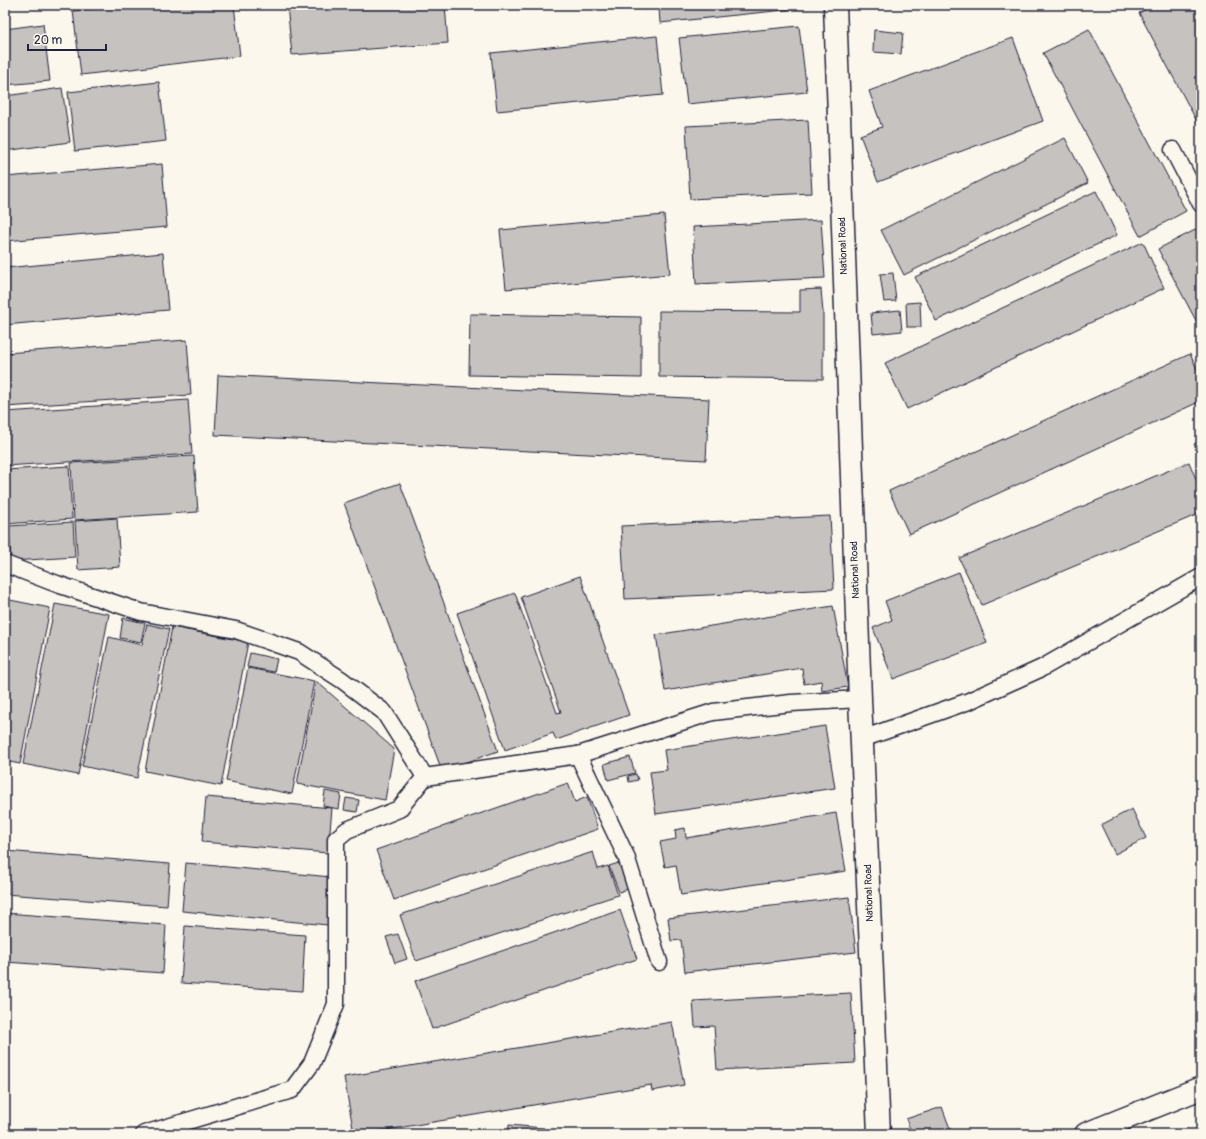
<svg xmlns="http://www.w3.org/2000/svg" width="1206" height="1139" font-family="Pangolin,sans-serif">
<rect width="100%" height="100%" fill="#fbf7ec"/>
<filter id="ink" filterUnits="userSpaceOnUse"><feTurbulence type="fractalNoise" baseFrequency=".025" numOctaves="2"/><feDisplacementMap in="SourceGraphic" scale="8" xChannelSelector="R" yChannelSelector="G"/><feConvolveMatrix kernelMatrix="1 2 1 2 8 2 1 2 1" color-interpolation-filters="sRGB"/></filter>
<g filter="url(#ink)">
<g fill="#c6c2c0" stroke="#22223b">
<path d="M124 5H234L240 56 81 75 73 11Z"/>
<path d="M287 5H445L448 43 292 55Z"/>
<path d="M641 5H804V8L660 23 659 8 642 10Z"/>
<path d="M1022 5H1045V7Z"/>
<path d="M1155 5H1200L1201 8V129L1139 13Z"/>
<path d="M43 24 50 81 5 85V29Z"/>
<path d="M799 26 807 92 687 104 679 38Z"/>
<path d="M1089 29 1186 211 1140 236 1043 53Z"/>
<path d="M874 30 903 33 901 54 873 52Z"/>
<path d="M657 36 663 95 497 111 491 53Z"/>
<path d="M1013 38 1043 121 878 182 860 135 882 127 869 91Z"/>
<path d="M159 82 166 141 75 151 68 92Z"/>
<path d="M62 88 70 142 5 151V96Z"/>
<path d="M808 120 812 193 690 199 686 126Z"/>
<path d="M1065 138 1088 183 904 275 881 230Z"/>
<path d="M162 164 167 227 5 241V177Z"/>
<path d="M1096 191 1117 235 936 321 915 277Z"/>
<path d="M664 215 670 274 506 289 500 230Z"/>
<path d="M821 220 825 278 696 284 693 227Z"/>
<path d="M1201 227V330L1158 249Z"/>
<path d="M1143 242 1164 288 907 409 885 363Z"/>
<path d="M163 253 168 310 5 325V268Z"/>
<path d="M893 273 896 301 884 302 880 274Z"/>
<path d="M821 289 823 313V379L659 377V311L800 312V290Z"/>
<path d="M920 302 921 327H907L906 303Z"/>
<path d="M900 310 902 331 873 334 871 313Z"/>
<path d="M470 314 641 317V378L469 375Z"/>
<path d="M187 340 191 395 5 407V353Z"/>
<path d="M1190 354 1201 377V401L909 534 889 491Z"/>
<path d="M218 375 709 399 706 460 215 435Z"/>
<path d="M188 400 192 454 5 466V412Z"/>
<path d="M1201 441V459L1194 444Z"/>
<path d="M194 456 198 512 74 520 71 463Z"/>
<path d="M1189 462 1201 491V513L982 605 959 558Z"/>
<path d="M69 466 72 519 5 524V470Z"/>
<path d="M400 483 498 751 442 771 344 503Z"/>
<path d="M830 516 834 589 625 599 621 526Z"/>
<path d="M117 518 120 567 78 570 75 521Z"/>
<path d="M73 522 75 557 11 561 9 526Z"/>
<path d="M959 572 987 643 893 679 873 628 892 620 885 601Z"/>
<path d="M580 576 629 715 556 740 553 733 505 750 457 613 515 593 557 713 561 712 521 597Z"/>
<path d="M5 599 50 608 20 764 5 761Z"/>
<path d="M55 604 109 614 78 775 23 764Z"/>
<path d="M833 606 848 687 822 691 821 681 804 684 802 668 665 691 656 635Z"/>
<path d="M123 618 145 623 141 642 120 638Z"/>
<path d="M147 624 169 629 137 778 82 766 109 637 142 645Z"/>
<path d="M172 627 248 642 221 786 145 771Z"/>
<path d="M250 653 277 659 274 672 247 667Z"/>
<path d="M248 668 314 681 292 794 226 781Z"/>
<path d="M316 681 394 749 385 800 297 784Z"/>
<path d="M825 726 835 788 656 814 650 772 667 770 664 750Z"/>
<path d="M630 757 635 773 608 780 604 764Z"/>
<path d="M636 774 638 780 629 782 628 776Z"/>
<path d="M568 783 575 802 587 797 598 829 394 900 376 850Z"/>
<path d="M325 791 341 794 339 809 323 806Z"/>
<path d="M206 797 332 808 328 853 202 842Z"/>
<path d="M346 798 359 800 357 812 344 810Z"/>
<path d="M1132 809 1146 838 1115 854 1101 825Z"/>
<path d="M836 813 846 871 681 895 676 865 665 867 660 842 676 839 675 830 685 828 686 838Z"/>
<path d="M5 851 170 864 167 906 5 894Z"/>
<path d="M593 852 598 869 608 866 618 895 416 961 400 915Z"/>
<path d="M622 862 631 888 619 892 609 866Z"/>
<path d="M186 863 331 877 328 925 182 911Z"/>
<path d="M849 897 856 952 685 972 681 940 671 941 668 918Z"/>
<path d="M620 910 637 959 432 1029 415 981Z"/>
<path d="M5 913 166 925 163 973 5 962Z"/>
<path d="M185 926 305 935 302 991 181 983Z"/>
<path d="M398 934 407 959 395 963 386 937Z"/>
<path d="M851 993 855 1063 717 1070 714 1026 695 1027 693 1001Z"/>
<path d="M672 1022 684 1085 652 1091 651 1085 363 1134H354L344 1077Z"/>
<path d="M942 1107 952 1134H912L906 1119Z"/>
<path d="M509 1125 544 1128 543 1134H508Z"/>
<path d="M441 1132V1134H396Z"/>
</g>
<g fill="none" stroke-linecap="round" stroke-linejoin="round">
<g stroke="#22223b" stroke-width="19">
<g id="lane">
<path d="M1173 150 1201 204"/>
<path d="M5 564 57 584 141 612 236 630 299 652 342 680 384 712 425 777"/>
<path d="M862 739 969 701 1042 668 1201 577"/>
<path d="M578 755 626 856 659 962"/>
<path d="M144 1134 292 1090 312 1063 336 1004V839L347 830 399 809 425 777 578 755 713 712 791 703 860 699"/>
</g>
</g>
<g stroke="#22223b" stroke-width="25">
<path id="street" d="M1086 1134 1201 1088"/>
</g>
<g stroke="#22223b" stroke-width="25">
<path id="secondary" d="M835 5 860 699 879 1134"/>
</g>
<use href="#lane" stroke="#fbf7ec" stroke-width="16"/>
<use href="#street" stroke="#fbf7ec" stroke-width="22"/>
<use href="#secondary" stroke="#fbf7ec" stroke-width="22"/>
</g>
</g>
<g text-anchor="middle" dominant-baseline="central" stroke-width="3" stroke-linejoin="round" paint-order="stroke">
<g font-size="10" fill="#22223b" stroke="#fbf7ec">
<text transform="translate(843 246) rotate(-92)">National Road</text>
<text transform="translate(855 570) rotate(-92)">National Road</text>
<text transform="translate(869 893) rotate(-92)">National Road</text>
</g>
</g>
<rect width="1206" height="1139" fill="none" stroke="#fbf7ec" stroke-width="20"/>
<rect x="10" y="10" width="1186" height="1119" fill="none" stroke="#22223b" stroke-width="1.5" filter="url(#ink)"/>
<path d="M28 44v6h78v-6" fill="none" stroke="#22223b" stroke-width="2"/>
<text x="34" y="44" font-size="12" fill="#22223b" stroke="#fbf7ec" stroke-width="3" paint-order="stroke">20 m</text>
</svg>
